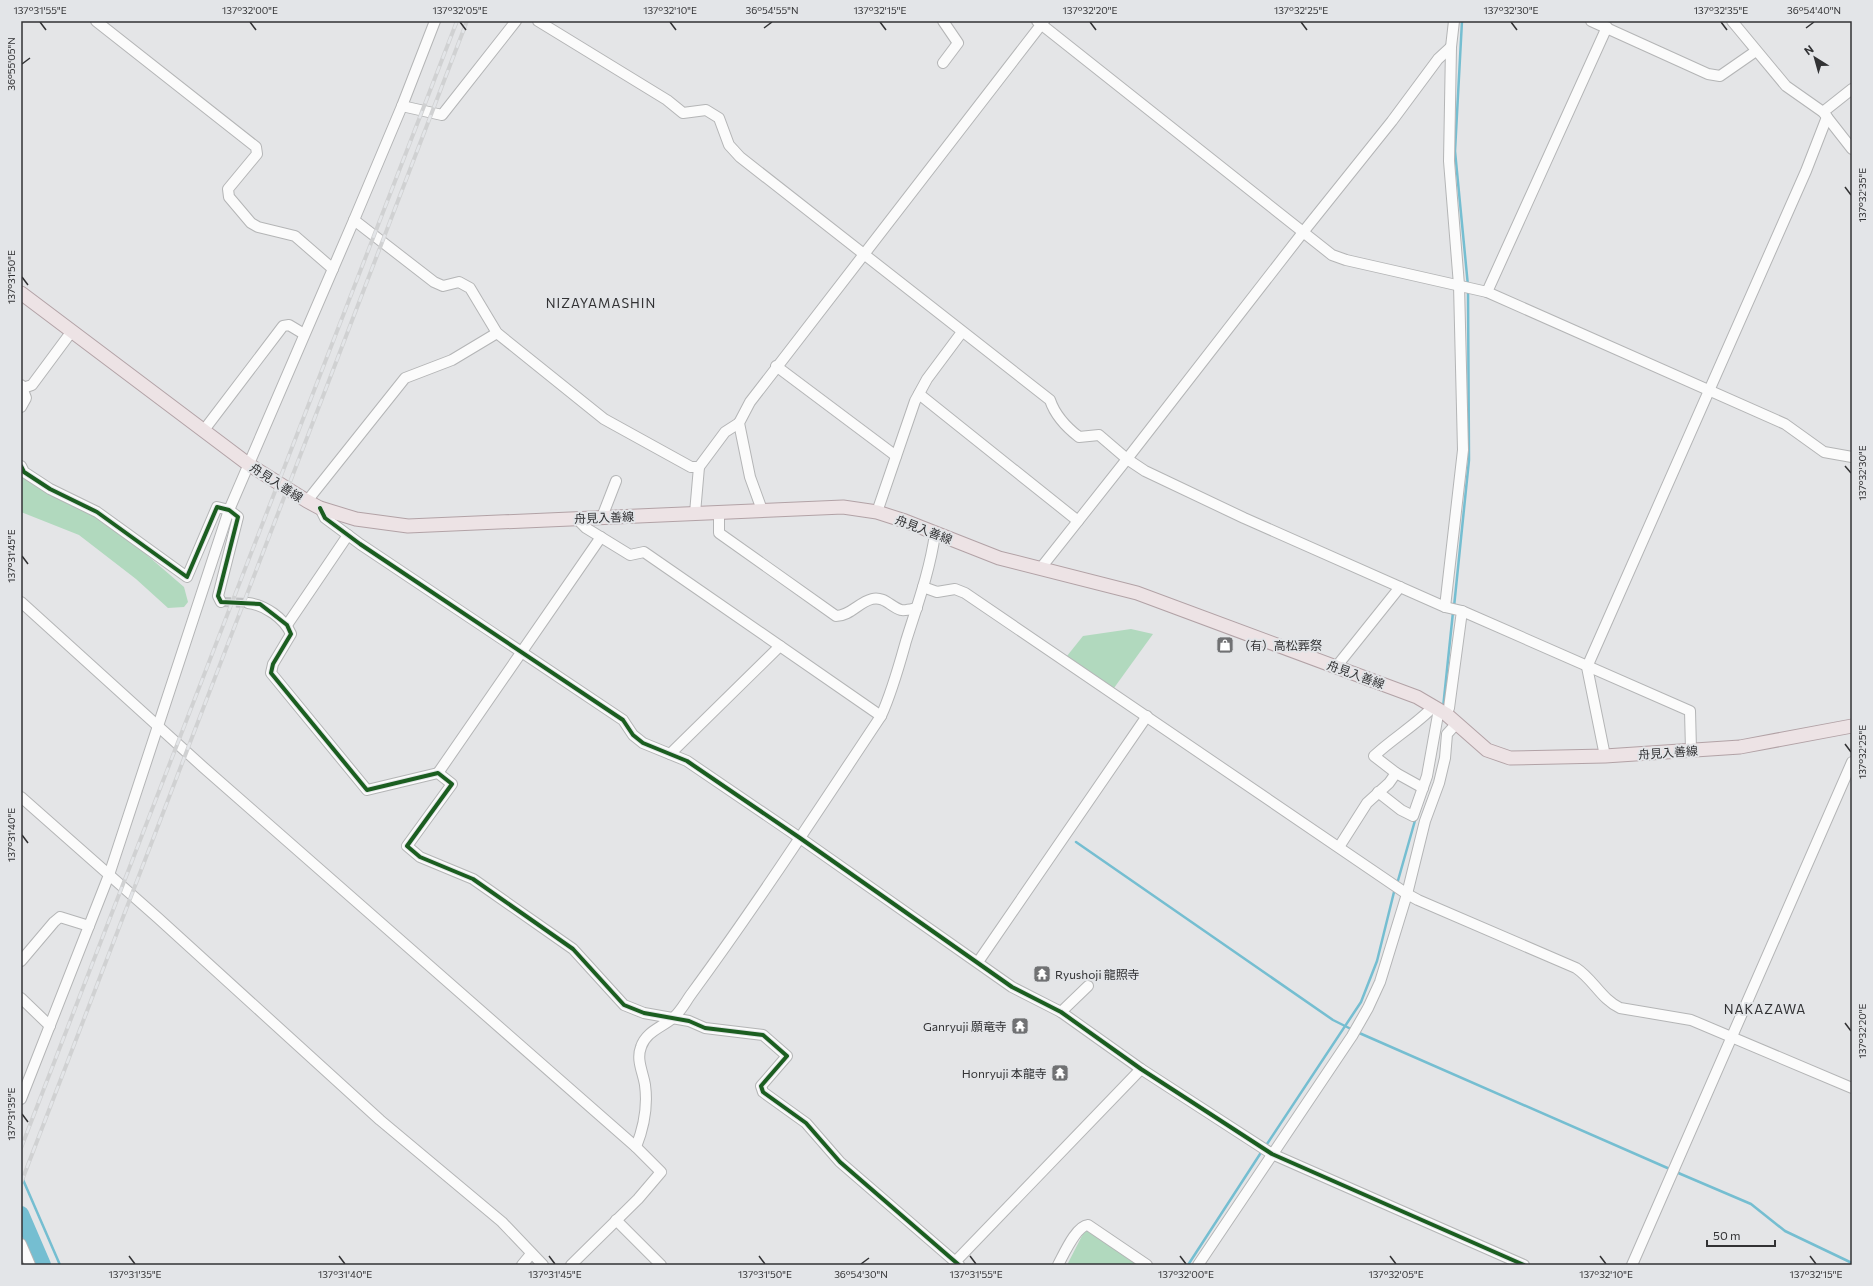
<svg xmlns="http://www.w3.org/2000/svg" width="1873" height="1286" font-family="Commissioner,'Noto Sans JP',sans-serif">
<rect width="100%" height="100%" fill="#e4e5e7"/>
<g fill="#b1d9be">
<path d="M21 474 96 517 126 537 184 587 188 602 184 607 168 608 136 579 79 535 21 512Z"/>
<path d="M1131 629 1153 634 1114 688 1067 656 1083 636Z"/>
<path d="M1089 1229 1141 1265H1067L1085 1230Z"/>
</g>
<g fill="none" stroke-linecap="round" stroke-linejoin="round">
<g stroke="#75bed1" stroke-width="2.5">
<path d="M1462 21 1455 151 1468 286"/>
<path d="M1454 607 1469 460 1468 291"/>
<path d="M1443 708 1453 612"/>
<path d="M1076 842 1333 1020 1353 1030"/>
<path d="M1397 884 1416 817"/>
<path d="M1357 1032 1672 1170"/>
<path d="M1265 1147 1361 1002 1377 961 1395 888"/>
<path d="M1676 1172 1751 1204 1785 1231 1852 1263"/>
<path d="M21 1175 60 1265"/>
<path d="M1188 1265 1262 1151"/>
</g>
<path stroke="#75bed1" stroke-width="16" d="M21 1214 43 1265"/>
<path stroke="#c0c1c3" stroke-width="10" stroke-dasharray="10 5" stroke-linecap="butt" d="M221 602 248 603"/>
<g stroke="#b4b5b6" stroke-width="12">
<g id="minor">
<path d="M96 21 256 147 257 154 228 189 229 197 251 223 258 227 295 236 333 269"/>
<path d="M538 21 667 100 683 113 706 110 719 118 729 145 740 157 1050 400C1055 415 1066 427 1079 437L1099 435 1127 459 1145 471 1244 518 1445 607 1462 611 1449 708 1446 714"/>
<path d="M943 21 958 43 943 63"/>
<path d="M1037 21 1332 255 1346 260 1487 292 1785 424 1824 452 1852 457"/>
<path d="M1591 21 1708 74 1720 76 1756 51"/>
<path d="M1732 21 1786 86 1823 112 1852 149"/>
<path d="M402 106 442 115 516 21"/>
<path d="M1823 112 1852 89"/>
<path d="M354 220 434 282 443 286 459 282 470 288 497 333 604 419 691 467H699L725 432 739 423"/>
<path d="M1487 292 1607 27"/>
<path d="M776 366 896 456"/>
<path d="M21 385 26 398 21 407"/>
<path d="M23 388 32 385 72 331"/>
<path d="M919 394 1078 521"/>
<path d="M204 430 283 326 289 325 304 334"/>
<path d="M21 466 24 472 50 489 97 512 187 577 217 507 229 510 238 517 218 596 221 602"/>
<path d="M307 501 405 378 452 360 497 333"/>
<path d="M320 508 325 518 360 544 623 720 633 735 643 743 687 761 800 838 1012 987 1061 1012 1141 1069 1272 1154 1524 1265"/>
<path d="M762 510 750 477 739 423 750 402 1044 21"/>
<path d="M719 512V533L836 616C850 616 859 602 872 599 884 596 891 607 901 610 905 611 912 609 917 608"/>
<path d="M877 512 915 401 927 379 962 332"/>
<path d="M695 513 699 467"/>
<path d="M602 517 616 481"/>
<path d="M576 518 586 528 630 555 644 552 881 716"/>
<path d="M1040 569 1127 459 1304 231 1392 121 1438 59 1451 47"/>
<path d="M923 587 937 592 955 589 965 593 1407 894 1418 900 1576 968C1593 979 1602 1000 1620 1008L1691 1020 1852 1088"/>
<path d="M21 602 203 767 636 1147 661 1172 638 1199 571 1265"/>
<path d="M248 603C265 605 284 618 291 634L273 664 271 673 367 790 438 773 452 784 407 846 420 857 473 879 573 949 624 1005 644 1013 689 1021 705 1028 763 1035 787 1056 761 1086 763 1092 806 1123 840 1162 959 1265"/>
<path d="M1445 607 1463 450 1459 285 1449 161 1451 47 1454 21"/>
<path d="M1462 611 1690 711 1691 750"/>
<path d="M287 625 348 535"/>
<path d="M1336 667 1400 587"/>
<path d="M670 754 780 646"/>
<path d="M1605 756 1587 667 1806 171 1827 117"/>
<path d="M438 773 601 537"/>
<path d="M1396 773 1423 788"/>
<path d="M1378 792 1401 810 1413 816 1427 776 1439 709"/>
<path d="M21 797 158 918 380 1120 502 1222 543 1265"/>
<path d="M1339 847 1367 803 1389 783 1396 773 1374 756C1393 738 1416 725 1434 706"/>
<path d="M21 961 54 922 60 917 89 926"/>
<path d="M978 962 1147 716"/>
<path d="M21 998 50 1026"/>
<path d="M1061 1012 1088 986"/>
<path d="M21 1099 109 875 229 510 354 220 402 106 435 21"/>
<path d="M636 1147C644 1127 648 1107 645 1085 643 1072 636 1060 641 1047 646 1031 663 1027 674 1017 681 1011 686 1001 692 993 758 903 819 809 881 716 892 692 899 666 906 641 917 606 930 570 935 534"/>
<path d="M616 1220 661 1265"/>
<path d="M21 1244 30 1265"/>
<path d="M955 1262 1141 1069"/>
<path d="M522 1265 531 1254"/>
<path d="M1058 1265C1064 1254 1076 1226 1088 1225L1147 1265"/>
<path d="M1198 1265 1352 1036 1368 1008 1380 982 1407 894 1425 821 1439 783 1445 758 1447 734 1457 723"/>
<path d="M1632 1265 1852 762"/>
</g>
</g>
<g stroke="#b2a2a6" stroke-width="15">
<path id="major" d="M21 293 248 464 307 501 320 508 356 519 408 526 843 507 877 512 905 521 999 558 1137 593 1417 697 1446 714 1487 750 1510 758 1605 756 1740 747 1852 726"/>
</g>
<use href="#minor" stroke="#fbfbfb" stroke-width="10"/>
<use href="#major" stroke="#ede3e5" stroke-width="13"/>
<g stroke="#d0d1d2" stroke-width="4">
<g id="rail">
<path d="M21 1148 457 21"/>
<path d="M21 1183 467 21"/>
</g>
</g>
<use href="#rail" stroke="#e3e5e8" stroke-width="2.5" stroke-dasharray="8" stroke-linecap="butt"/>
<g stroke="#e3e5e8" stroke-width="6">
<g id="cycleway">
<path d="M21 466 24 472 50 489 97 512 187 577 217 507 229 510 238 517 218 596 221 602 260 604 287 625 291 634 273 664 271 673 367 790 438 773 452 784 407 846 420 857 473 879 573 949 624 1005 644 1013 689 1021 705 1028 763 1035 787 1056 761 1086 763 1092 806 1123 840 1162 959 1265"/>
<path d="M320 508 325 518 360 544 623 720 633 735 643 743 687 761 800 838 1012 987 1061 1012 1141 1069 1272 1154 1524 1265"/>
</g>
</g>
<use href="#cycleway" stroke="#1b5e20" stroke-width="4"/>
</g>
<path fill="none" stroke="#323234" stroke-width="1.5" d="M40 22 46 30M250 22 256 30M460 22 466 30M670 22 676 30M880 22 886 30M1090 22 1096 30M1301 22 1307 30M1511 22 1517 30M1721 22 1727 30M764 28 772 22M1806 28 1814 22M22 64 30 58M1845 187 1851 195M22 277 28 285M1845 466 1851 473M22 556 28 564M1845 744 1851 752M22 835 28 843M1845 1023 1851 1031M22 1114 28 1122M129 1256 135 1264M339 1256 345 1264M549 1256 555 1264M759 1256 765 1264M970 1256 976 1264M1180 1256 1186 1264M1390 1256 1396 1264M1600 1256 1606 1264M1810 1256 1816 1264M861 1264 869 1258"/>
<defs>
<g id="shop-square" transform="scale(0.9)"><rect x="-9" y="-9" width="18" height="18" rx="4" fill="#707173" stroke="#e3e5e8"/><path d="M-5-2.5h2.3a2.7 3.5 0 0 1 5.4 0H5L5.5 6h-11ZM-1.5-2.5h3a1.5 2.3 0 0 0-3 0Z" fill="#fff"/></g>
<g id="temple-square" transform="scale(0.9)"><rect x="-9" y="-9" width="18" height="18" rx="4" fill="#707173" stroke="#e3e5e8"/><path d="M0-6L5-2H3V0L6.5 2.5H4V6H1.5V3h-3V6H-4V2.5H-6.5L-3 0V-2H-5Z" fill="#fff"/></g>
</defs>
<g fill-rule="evenodd">
<use href="#shop-square" x="1225" y="645"/>
<use href="#temple-square" x="1042" y="974"/>
<use href="#temple-square" x="1020" y="1026"/>
<use href="#temple-square" x="1060" y="1073"/>
</g>
<g text-anchor="middle" dominant-baseline="central" stroke-width="4" stroke-linejoin="round" paint-order="stroke">
<g font-size="12" fill="#323234" stroke="#e3e5e8">
<text transform="translate(277 482) rotate(33)">舟見入善線</text>
<text transform="translate(604 517) rotate(-2)">舟見入善線</text>
<text transform="translate(924 529) rotate(21)">舟見入善線</text>
<text transform="translate(1356 674) rotate(20)">舟見入善線</text>
<text transform="translate(1668 752) rotate(-4)">舟見入善線</text>
</g>
<g font-size="12" fill="#323234" stroke="#e3e5e8" text-anchor="start">
<text x="1238" y="645">（有）高松葬祭</text>
<text x="1055" y="974">Ryushoji 龍照寺</text>
<text x="1007" y="1026" text-anchor="end">Ganryuji 願竜寺</text>
<text x="1047" y="1073" text-anchor="end">Honryuji 本龍寺</text>
</g>
<g font-size="13" letter-spacing="1" fill="#323234" stroke="#e3e5e8">
<text x="601" y="303">NIZAYAMASHIN</text>
<text x="1765" y="1009">NAKAZAWA</text>
</g>
</g>
<rect width="1873" height="1286" fill="none" stroke="#e3e5e8" stroke-width="44"/>
<g transform="translate(1815 58) rotate(323)" stroke="#e3e5e8" stroke-width="3" paint-order="stroke">
<path d="M0-3L7 15L0 10L-7 15Z" fill="#323234"/>
<text y="-6" font-size="11" font-weight="bold" text-anchor="middle" fill="#323234">N</text>
</g>
<path d="M1707 1240v6h68v-6" fill="none" stroke="#323234" stroke-width="2"/>
<text x="1713" y="1240" font-size="12" fill="#323234" stroke="#e3e5e8" stroke-width="3" paint-order="stroke">50 m</text>
<rect x="22" y="22" width="1829" height="1242" fill="none" stroke="#323234" stroke-width="1.5"/>
<g font-size="10" text-anchor="middle" fill="#323234">
<text x="40" y="14">137°31'55"E</text>
<text x="250" y="14">137°32'00"E</text>
<text x="460" y="14">137°32'05"E</text>
<text x="670" y="14">137°32'10"E</text>
<text x="772" y="14">36°54'55"N</text>
<text x="880" y="14">137°32'15"E</text>
<text x="1090" y="14">137°32'20"E</text>
<text x="1301" y="14">137°32'25"E</text>
<text x="1511" y="14">137°32'30"E</text>
<text x="1721" y="14">137°32'35"E</text>
<text x="1814" y="14">36°54'40"N</text>
<text transform="translate(11 64) rotate(-90)" y="4">36°55'05"N</text>
<text transform="translate(1862 195) rotate(-90)" y="4">137°32'35"E</text>
<text transform="translate(11 277) rotate(-90)" y="4">137°31'50"E</text>
<text transform="translate(1862 473) rotate(-90)" y="4">137°32'30"E</text>
<text transform="translate(11 556) rotate(-90)" y="4">137°31'45"E</text>
<text transform="translate(1862 752) rotate(-90)" y="4">137°32'25"E</text>
<text transform="translate(11 835) rotate(-90)" y="4">137°31'40"E</text>
<text transform="translate(1862 1031) rotate(-90)" y="4">137°32'20"E</text>
<text transform="translate(11 1114) rotate(-90)" y="4">137°31'35"E</text>
<text x="135" y="1278">137°31'35"E</text>
<text x="345" y="1278">137°31'40"E</text>
<text x="555" y="1278">137°31'45"E</text>
<text x="765" y="1278">137°31'50"E</text>
<text x="861" y="1278">36°54'30"N</text>
<text x="976" y="1278">137°31'55"E</text>
<text x="1186" y="1278">137°32'00"E</text>
<text x="1396" y="1278">137°32'05"E</text>
<text x="1606" y="1278">137°32'10"E</text>
<text x="1816" y="1278">137°32'15"E</text>
</g>
</svg>
